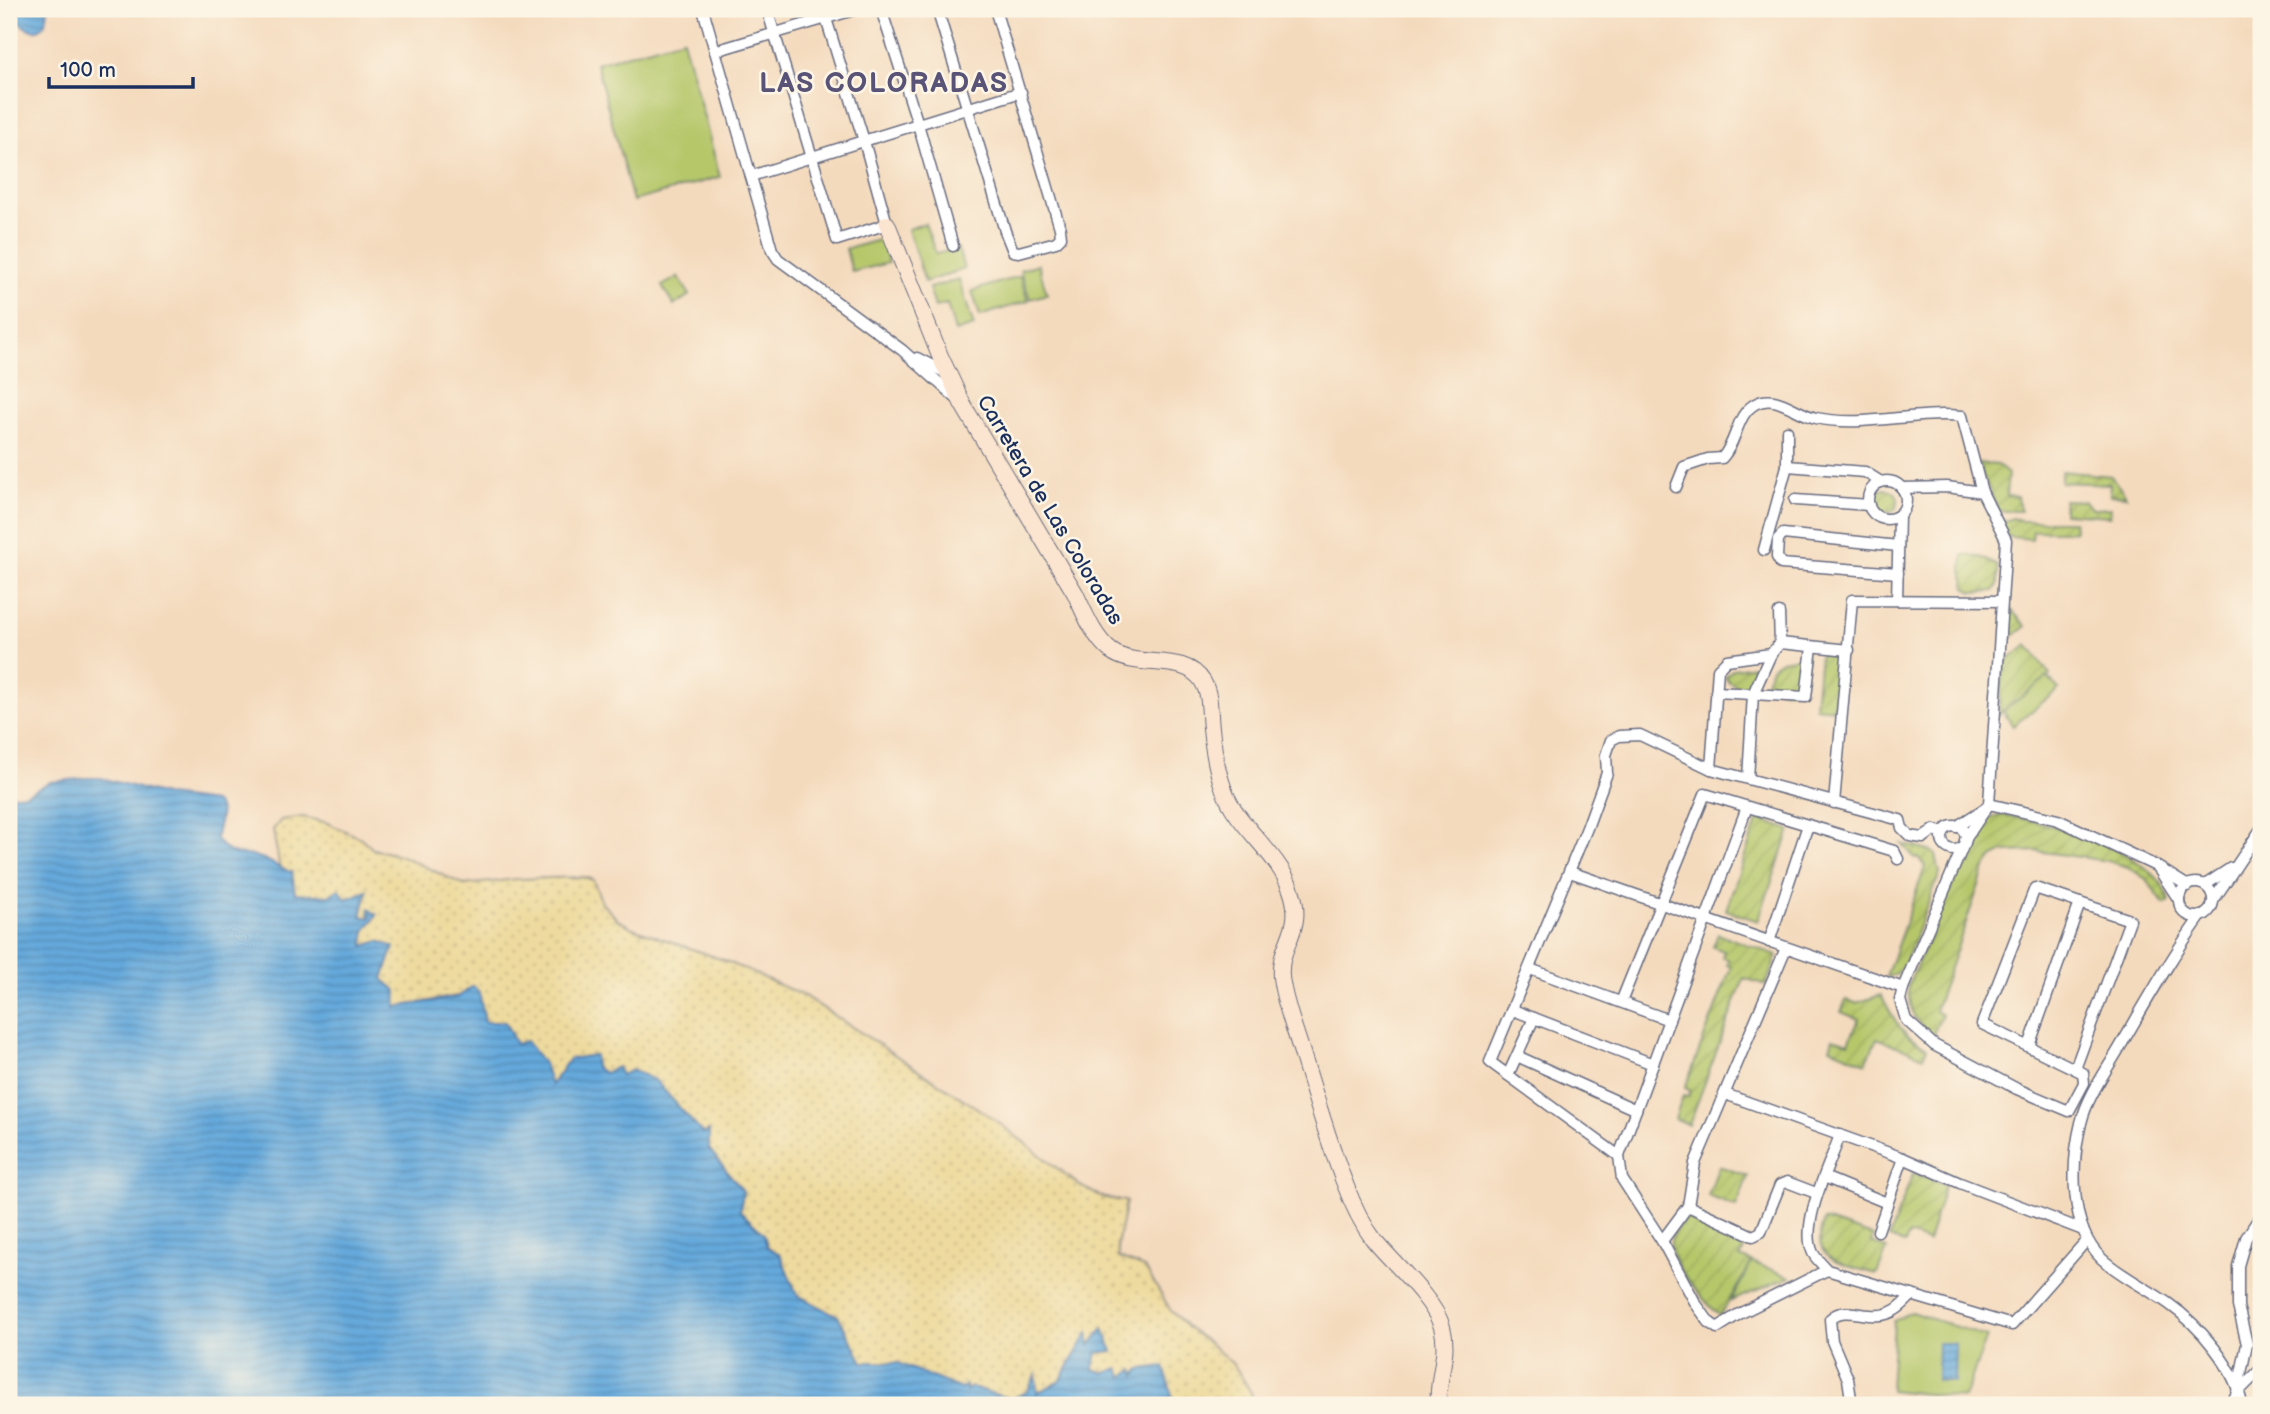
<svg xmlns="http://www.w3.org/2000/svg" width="2270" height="1414" font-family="'Balsamiq Sans',sans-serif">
<defs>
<pattern id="sand-dots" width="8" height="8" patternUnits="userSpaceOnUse" patternTransform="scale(1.75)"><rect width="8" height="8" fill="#eeda9e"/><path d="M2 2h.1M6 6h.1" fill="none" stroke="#ccbb8a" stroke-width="1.8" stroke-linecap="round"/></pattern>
<pattern id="garden-furrows" width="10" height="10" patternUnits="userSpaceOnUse" patternTransform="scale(1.75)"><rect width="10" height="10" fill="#b6c76a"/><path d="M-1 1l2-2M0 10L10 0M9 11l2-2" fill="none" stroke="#9cab5e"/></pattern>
<pattern id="water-rules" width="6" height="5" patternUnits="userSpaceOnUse" patternTransform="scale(1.75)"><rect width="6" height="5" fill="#65a9db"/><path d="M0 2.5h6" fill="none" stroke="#528ab5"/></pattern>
</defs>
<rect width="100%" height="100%" fill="#fcf5e5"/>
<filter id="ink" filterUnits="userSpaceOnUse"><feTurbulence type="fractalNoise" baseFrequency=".0143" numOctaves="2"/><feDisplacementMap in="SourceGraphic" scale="14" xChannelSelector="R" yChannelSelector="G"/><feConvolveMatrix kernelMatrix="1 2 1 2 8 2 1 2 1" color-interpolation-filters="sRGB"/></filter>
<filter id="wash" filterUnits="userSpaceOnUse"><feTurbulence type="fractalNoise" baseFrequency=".00686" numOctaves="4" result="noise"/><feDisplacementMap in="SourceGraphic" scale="28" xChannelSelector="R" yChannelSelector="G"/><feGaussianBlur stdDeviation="1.57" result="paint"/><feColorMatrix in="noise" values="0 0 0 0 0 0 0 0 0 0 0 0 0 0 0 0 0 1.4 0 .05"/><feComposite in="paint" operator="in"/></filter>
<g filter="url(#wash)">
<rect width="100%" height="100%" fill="#f4dabd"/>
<g fill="#b6c76a" stroke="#687b64" stroke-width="2">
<path d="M683 39 720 177 633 201 596 63Z"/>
<path d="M925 223 936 254 958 248 964 269 925 282 908 229Z"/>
<path d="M882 239 888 263 852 272 846 249Z"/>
<path d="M1038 264 1047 294 1030 299 1020 270Z"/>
<path d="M1020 276 1028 301 980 316 972 291Z"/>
<path d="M678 277 690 295 674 305 662 286Z"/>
<path d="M959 280 974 326 955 332 947 304 935 307 929 288Z"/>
<path d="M2047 677 2059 689 2013 726 2003 711Z"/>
<path d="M1752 1262 1790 1277 1731 1301Z"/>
<path d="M1911 1312 1987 1337 1964 1398 1890 1390 1894 1321Z"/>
</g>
<path fill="url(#sand-dots)" stroke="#84847e" stroke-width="2" d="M303 817 325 822 361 838 373 849 402 856 464 885 517 879 585 877 593 880 602 903 617 919 633 928 726 961 804 996 994 1119 1080 1186 1104 1198 1126 1201 1117 1246 1119 1258 1145 1268 1171 1311 1188 1328 1209 1343 1234 1365 1252 1394 1249 1405H1207L1206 1403 1204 1405H1170L1172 1395 1136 1377H1122L1092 1369 1097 1353 1089 1346 1087 1335 1060 1381 1037 1393 1035 1377 1027 1392 1011 1399 971 1387 965 1392 898 1363 863 1362 838 1316 797 1295 780 1254 767 1247 764 1234 740 1211 743 1191 709 1149 708 1131 703 1134 655 1080 604 1073 595 1067V1056L551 1086 544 1064 485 1023 479 992 396 1007 383 979 364 946 365 931 376 915 370 910V918L361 917 367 891 345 899 295 893 280 869 273 830 281 820Z"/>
<g fill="url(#garden-furrows)" stroke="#687b64" stroke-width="2">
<path d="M1978 463 1997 465 2008 474 2006 496 2018 497 2020 511H1998Z"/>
<path d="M2061 471 2111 476 2126 496 2111 495 2110 484 2061 482Z"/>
<circle cx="1886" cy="501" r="12"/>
<path d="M2064 500 2084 501 2093 509 2111 508 2110 516 2064 513Z"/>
<path d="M2012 518 2021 521H2074L2075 531H2033L2032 539 2009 537 2004 532 2003 522Z"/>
<path d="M1963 555 1979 556 1998 566V585L1994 591 1973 592 1966 588 1962 571Z"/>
<path d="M2007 605 2026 626 2003 644Z"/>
<path d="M2028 645 2050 675 1999 714 2003 664Z"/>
<path d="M1820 654 1839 656 1834 709 1815 707Z"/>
<path d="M1807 657 1803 685C1792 694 1779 688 1765 686 1771 658 1782 659 1807 657Z"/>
<path d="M1761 665 1751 688C1742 687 1731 686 1726 678V675L1734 669Z"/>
<path d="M2001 815C2043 820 2163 853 2169 902L2164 904 2146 879 2128 867 2108 861 2036 851 2004 852 1993 857 1985 868 1935 1011 1942 1015 1932 1036C1912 1019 1909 1011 1908 985L1966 854 1980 830 1989 819Z"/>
<path d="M1758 819 1790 830 1758 921 1726 910Z"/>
<path d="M1902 844 1931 851 1936 855 1940 873 1905 963C1900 971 1896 976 1886 977L1924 870 1925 866 1918 858 1916 859Z"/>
<path d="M1718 934 1777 955 1766 985 1744 978 1689 1125 1675 1119 1683 1096 1688 1097 1691 1091 1685 1088 1731 967 1727 965 1729 960 1722 957 1724 951 1713 947Z"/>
<path d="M1881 995C1896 1022 1899 1033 1927 1048L1924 1057 1877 1038 1866 1063 1830 1048 1833 1038 1849 1043 1859 1019 1841 1012 1846 1000 1856 1003Z"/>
<path d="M1719 1166 1748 1176 1736 1207 1708 1196Z"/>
<path d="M1913 1173 1945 1185 1928 1242 1909 1235 1905 1244 1889 1238Z"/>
<path d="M1686 1218 1745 1247 1740 1257 1752 1262 1720 1316C1704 1300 1668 1265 1671 1240 1672 1232 1681 1224 1686 1218Z"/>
<path d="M1824 1220 1873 1236 1871 1243 1887 1249 1877 1274C1846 1265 1807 1263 1824 1220Z"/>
</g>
<g fill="url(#water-rules)" stroke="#406c9c" stroke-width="2">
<path d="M9 9H48C47 21 43 36 27 28 20 25 15 17 9 12Z"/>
<path d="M88 778H101L168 796 214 802C227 812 216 825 216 839 232 861 241 851 261 858 273 862 279 869 292 872L295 893 329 896 339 889 346 899 367 891 361 916 370 918 369 909 377 915 365 931 364 946 379 941 394 947 383 979 397 991 396 1007 458 997 473 986 479 992 485 1022H505L516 1044 526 1041 544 1064 551 1085 569 1059 595 1055V1067L604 1073 617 1067 621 1075 632 1070 655 1080 703 1134 709 1131V1149L743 1191 740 1211 764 1234 767 1247 780 1254 797 1295 838 1316 863 1362 898 1363 961 1389 966 1385V1391L971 1387 1011 1399 1027 1392 1036 1375 1037 1393 1060 1381 1088 1333 1090 1345 1103 1329 1113 1351 1097 1353 1093 1369 1105 1373 1119 1368 1122 1377 1134 1370 1136 1376 1140 1369 1164 1366 1172 1395 1170 1405H9V796L26 794 50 782Z"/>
<path d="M1938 1343H1955L1954 1382 1937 1380Z"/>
</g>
</g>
<g filter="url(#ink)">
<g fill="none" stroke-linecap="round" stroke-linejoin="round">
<g stroke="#676b7f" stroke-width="13">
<g id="street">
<path d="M703 9 772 250 778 259 902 350 956 398"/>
<path d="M767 9 837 240 887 224 864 141 823 9"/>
<path d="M881 9 918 124 953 246"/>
<path d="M937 9 1005 231 1013 251 1019 252 1056 242 1061 237 1060 228 995 9"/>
<path d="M715 51 857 9"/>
<path d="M751 176 1021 92"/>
<path d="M917 358 948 374"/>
<path d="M1787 466 1865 472 1881 482"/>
<circle cx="1887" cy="500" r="19"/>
<path d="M1676 487 1684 467 1708 459 1722 458C1738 441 1735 416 1755 404 1776 392 1796 414 1816 418 1865 428 1913 411 1962 416L1982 492"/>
<path d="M1902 488 1947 487 1982 492 2006 540 1989 804 1965 840"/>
<path d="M1795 500 1869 505"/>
<path d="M1764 550 1787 466V431"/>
<path d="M1898 573 1781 564 1777 557 1778 539 1783 534 1898 546"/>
<path d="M1897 600 1899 515"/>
<path d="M1779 613 1780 643"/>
<path d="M1716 692 1806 697 1812 647"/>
<path d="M1711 769 1718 669 1727 660 1771 654 1780 643 1849 650"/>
<path d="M1748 779 1753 694 1771 654"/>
<path d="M1834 803 1852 600 2002 601"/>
<path d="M1989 804 2058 820 2156 866 2188 886"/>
<path d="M1747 807 1619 1156 1622 1179 1662 1241 1696 1304 1709 1322 1717 1328 1739 1314 1827 1270"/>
<circle cx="1954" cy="838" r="12"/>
<path d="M1956 827 1984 809"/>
<path d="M1964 844 1903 988 1900 1000 1906 1020 1934 1045 2017 1089 2069 1111 2084 1083 2083 1073 1982 1024 2035 888 2130 920 2075 1069"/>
<path d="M2160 871 2179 900"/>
<path d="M1570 872 1903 988"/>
<circle cx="2196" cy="900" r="17"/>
<path d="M2205 885 2231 868"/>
<path d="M2213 901 2261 829"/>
<path d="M2201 916C2170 959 2144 1006 2117 1052 2104 1074 2087 1098 2081 1123 2071 1164 2069 1228 2102 1259 2121 1276 2148 1289 2169 1304 2199 1325 2236 1368 2242 1405"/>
<path d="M1769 942 1808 825"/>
<path d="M1530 969 1669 1020"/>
<path d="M1621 1002 1705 794 1894 851 1898 859"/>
<path d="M1513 1010 1653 1064"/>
<path d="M2029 1046 2080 903"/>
<path d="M1517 1056 1636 1110"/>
<path d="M1508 1075 1534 1018"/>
<path d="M1725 1094 1903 1158 1960 1183 2083 1230"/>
<path d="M1840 1135C1830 1164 1799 1224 1813 1253 1816 1259 1823 1265 1827 1270L2012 1325 2087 1240"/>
<path d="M1619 1156 1490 1062 1587 828 1607 773 1606 755 1611 740 1619 736 1640 735 1711 769 1900 820 1902 828 1910 836 1923 838 1934 830 1943 833"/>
<path d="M1824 1177 1887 1203"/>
<path d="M1688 1206 1753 1236 1761 1232 1780 1185 1787 1182 1816 1193"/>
<path d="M1878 1231 1903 1158"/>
<path d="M1662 1241 1688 1206 1695 1163 1786 948"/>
<path d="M2237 1393 2247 1344 2238 1306V1266L2246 1238 2261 1215"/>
<path d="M1852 1405 1848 1379 1832 1341 1830 1319C1847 1302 1872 1325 1895 1310 1901 1307 1907 1300 1912 1295"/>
<path d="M2231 1405 2237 1393 2261 1369"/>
</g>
</g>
<g stroke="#676b7f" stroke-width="18">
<path id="secondary" d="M887 224 940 356 963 405 1075 593C1084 612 1094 638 1111 651 1138 671 1184 651 1203 682 1211 696 1209 712 1211 728 1213 749 1217 771 1224 790 1237 827 1278 852 1291 890 1306 931 1278 943 1281 977 1284 1003 1295 1029 1302 1053 1316 1097 1328 1141 1345 1184 1352 1203 1362 1224 1374 1240 1393 1263 1434 1299 1442 1327 1450 1355 1436 1378 1439 1405"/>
</g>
<use href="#street" stroke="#fff" stroke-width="10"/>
<use href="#secondary" stroke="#fce5d0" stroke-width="16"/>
</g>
</g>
<g text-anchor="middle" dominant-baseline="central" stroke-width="5" stroke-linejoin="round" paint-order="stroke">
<g font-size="21" fill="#1b2f5e" stroke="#fcf5e5">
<text transform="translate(1050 510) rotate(59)">Carretera de Las Coloradas</text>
</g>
<g font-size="28" font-weight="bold" letter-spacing="2" fill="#585377" stroke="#fcf5e5">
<text x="884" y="83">LAS COLORADAS</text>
</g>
</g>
<rect width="2270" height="1414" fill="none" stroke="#fcf5e5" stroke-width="35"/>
<path d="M49 77v10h144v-10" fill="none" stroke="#1b2f5e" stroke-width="3.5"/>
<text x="60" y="77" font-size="21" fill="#1b2f5e" stroke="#fcf5e5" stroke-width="5" paint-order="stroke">100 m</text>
</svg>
